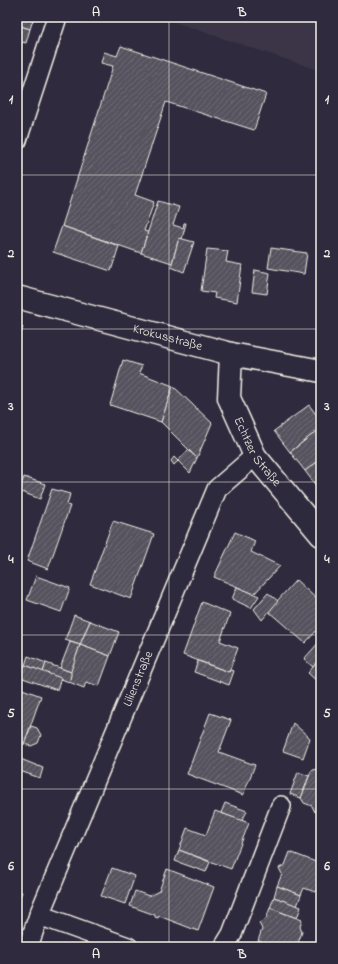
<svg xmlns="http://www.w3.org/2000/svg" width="338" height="964" font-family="'Indie Flower',sans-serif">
<defs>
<pattern id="building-hatch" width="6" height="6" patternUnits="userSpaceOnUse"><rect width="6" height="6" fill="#56525f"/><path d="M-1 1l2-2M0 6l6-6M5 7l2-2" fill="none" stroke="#6f6b76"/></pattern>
</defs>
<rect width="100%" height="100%" fill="#2f2a3d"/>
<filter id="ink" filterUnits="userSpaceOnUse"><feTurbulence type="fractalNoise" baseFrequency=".025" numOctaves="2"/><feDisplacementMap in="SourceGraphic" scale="8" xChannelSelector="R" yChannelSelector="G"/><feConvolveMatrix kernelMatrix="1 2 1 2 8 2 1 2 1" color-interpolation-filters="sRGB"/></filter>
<g filter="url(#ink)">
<path fill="#3b3647" d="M159 17H321V71Z"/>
<g fill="url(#building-hatch)" stroke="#f4f1e8">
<path d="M17 17H34L30 29 17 25Z"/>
<path d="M17 25 30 29 26 43 22 42 17 56Z"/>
<path d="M121 46 266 94 254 130 166 102 135 195 154 202 144 231 148 232 141 253 62 226 113 66 101 63 104 52 117 56Z"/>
<path d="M158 201 179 207 173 225 183 228 184 223H186L182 239 179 238 172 263 141 253Z"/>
<path d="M62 226 119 246 111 271 53 252Z"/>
<path d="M179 238 194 242 184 272 171 267Z"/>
<path d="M271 248 307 253 304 274 268 268Z"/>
<path d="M207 249 228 251 226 262 242 265 237 302 214 298 215 293 201 291Z"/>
<path d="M255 270 270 273 267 294 252 292Z"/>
<path d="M17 325 23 327 17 346Z"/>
<path d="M123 360 142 366 139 373 173 386 161 422 110 405Z"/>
<path d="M173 386 212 423 197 458 161 422Z"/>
<path d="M309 405 321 421V428L290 452 274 431Z"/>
<path d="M321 428V459L305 471 290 452Z"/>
<path d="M188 450 197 458 190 473 178 461Z"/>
<path d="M174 457 178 461 174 465 171 461Z"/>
<path d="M321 459V491H320L305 471Z"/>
<path d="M24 477 45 484 40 499 19 491Z"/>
<path d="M52 489 70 494 67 505 70 506 48 569 27 561Z"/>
<path d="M113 521 154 534 131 599 90 584Z"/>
<path d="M235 532 255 541 251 552 280 566 254 594 214 577Z"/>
<path d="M36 576 70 588 61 612 27 600Z"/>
<path d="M296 580 321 603V626L305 643 268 611Z"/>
<path d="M237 587 259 596 251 608 232 599Z"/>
<path d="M268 593 278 601 262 620 254 609Z"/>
<path d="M202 602 230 614 220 641 238 648 229 672 183 655Z"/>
<path d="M74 615 90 621 80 645 65 640Z"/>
<path d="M90 621 119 632 110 656 80 645Z"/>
<path d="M321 640V658L313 667 304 659Z"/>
<path d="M70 642 80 645 71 672 60 668Z"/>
<path d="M80 645 110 656 99 686 86 682 84 688 69 682 71 675 70 674Z"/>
<path d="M28 656 46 663 43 672 25 665Z"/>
<path d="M321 658V685L308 673Z"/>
<path d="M198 661 229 672 230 670 234 671 229 685 194 672Z"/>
<path d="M46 663 71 672V675L69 682 43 672Z"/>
<path d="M25 665 61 678 57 690 20 677Z"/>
<path d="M17 687 41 696 24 744 17 741Z"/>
<path d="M210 713 231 720 219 752 255 765 243 795 187 774Z"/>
<path d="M293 723 310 738 303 758 283 751Z"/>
<path d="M31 726 37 728 41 735 38 743 31 746 24 744Z"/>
<path d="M18 758 43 768 40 778 17 770Z"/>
<path d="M316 769 321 771V809L315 812 312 806 304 803 301 798 311 771Z"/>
<path d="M298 772 309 776 301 798 290 794Z"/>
<path d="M225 803 247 811 242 821 221 813Z"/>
<path d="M215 811 249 823 231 869 179 850 187 828 206 835Z"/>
<path d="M179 850 210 862 206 872 175 861Z"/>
<path d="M290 852 321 864 320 890 315 892 304 888 301 895 277 886 282 874 279 868 285 865Z"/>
<path d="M112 868 135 876 125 904 101 896Z"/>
<path d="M167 869 214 887 198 931 159 916 158 918 155 917V915L130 906 135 891 149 896 159 891Z"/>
<path d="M277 886 301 895 297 906 274 897Z"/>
<path d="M17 891 22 892 17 905Z"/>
<path d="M274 897 301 907 297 918 270 908Z"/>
<path d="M270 908 302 920 300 927 302 932 298 943 292 947H276L258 941 262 929 259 923 266 919Z"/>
</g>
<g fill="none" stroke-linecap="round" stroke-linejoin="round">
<g stroke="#f4f1e8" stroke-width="22">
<g id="minor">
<path d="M17 140 57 17"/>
<path d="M39 915 128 947"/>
<path id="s1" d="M28 947 39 915 217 489 255 456"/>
<path d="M224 947 232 934 281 806"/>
</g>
</g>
<g stroke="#f4f1e8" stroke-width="25">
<g id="tertiary">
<path id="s2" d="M17 297 231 354 321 371"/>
<path id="s3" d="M231 354 229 398 255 456 321 535"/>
</g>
</g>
<use href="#minor" stroke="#2f2a3d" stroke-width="19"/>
<use href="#tertiary" stroke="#2f2a3d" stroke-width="22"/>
</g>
</g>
<path fill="none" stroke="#f4f1e8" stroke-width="1" stroke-opacity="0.55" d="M169 17V947M17 175H321M17 329H321M17 482H321M17 635H321M17 789H321"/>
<g text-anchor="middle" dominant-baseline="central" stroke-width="3.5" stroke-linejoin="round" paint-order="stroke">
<g font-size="13" fill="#f4f1e8" stroke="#2f2a3d">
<text stroke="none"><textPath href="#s2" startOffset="156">Krokusstraße</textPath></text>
<text stroke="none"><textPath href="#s3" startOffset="105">Echtzer Straße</textPath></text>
<text stroke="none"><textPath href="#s1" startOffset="290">Lilienstraße</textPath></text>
</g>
</g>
<rect width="338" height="964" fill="none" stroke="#2f2a3d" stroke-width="44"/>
<rect x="22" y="22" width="294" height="920" fill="none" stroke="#f4f1e8" stroke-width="1.5"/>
<g font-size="13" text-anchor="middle" font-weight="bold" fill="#f4f1e8">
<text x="96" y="16">A</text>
<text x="242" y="16">B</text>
<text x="11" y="103">1</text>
<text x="327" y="103">1</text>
<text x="11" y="257">2</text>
<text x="327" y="257">2</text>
<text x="11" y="410">3</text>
<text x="327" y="410">3</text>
<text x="11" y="563">4</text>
<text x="327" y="563">4</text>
<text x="11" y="717">5</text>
<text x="327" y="717">5</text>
<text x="11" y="870">6</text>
<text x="327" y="870">6</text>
<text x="96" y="958">A</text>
<text x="242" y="958">B</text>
</g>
</svg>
